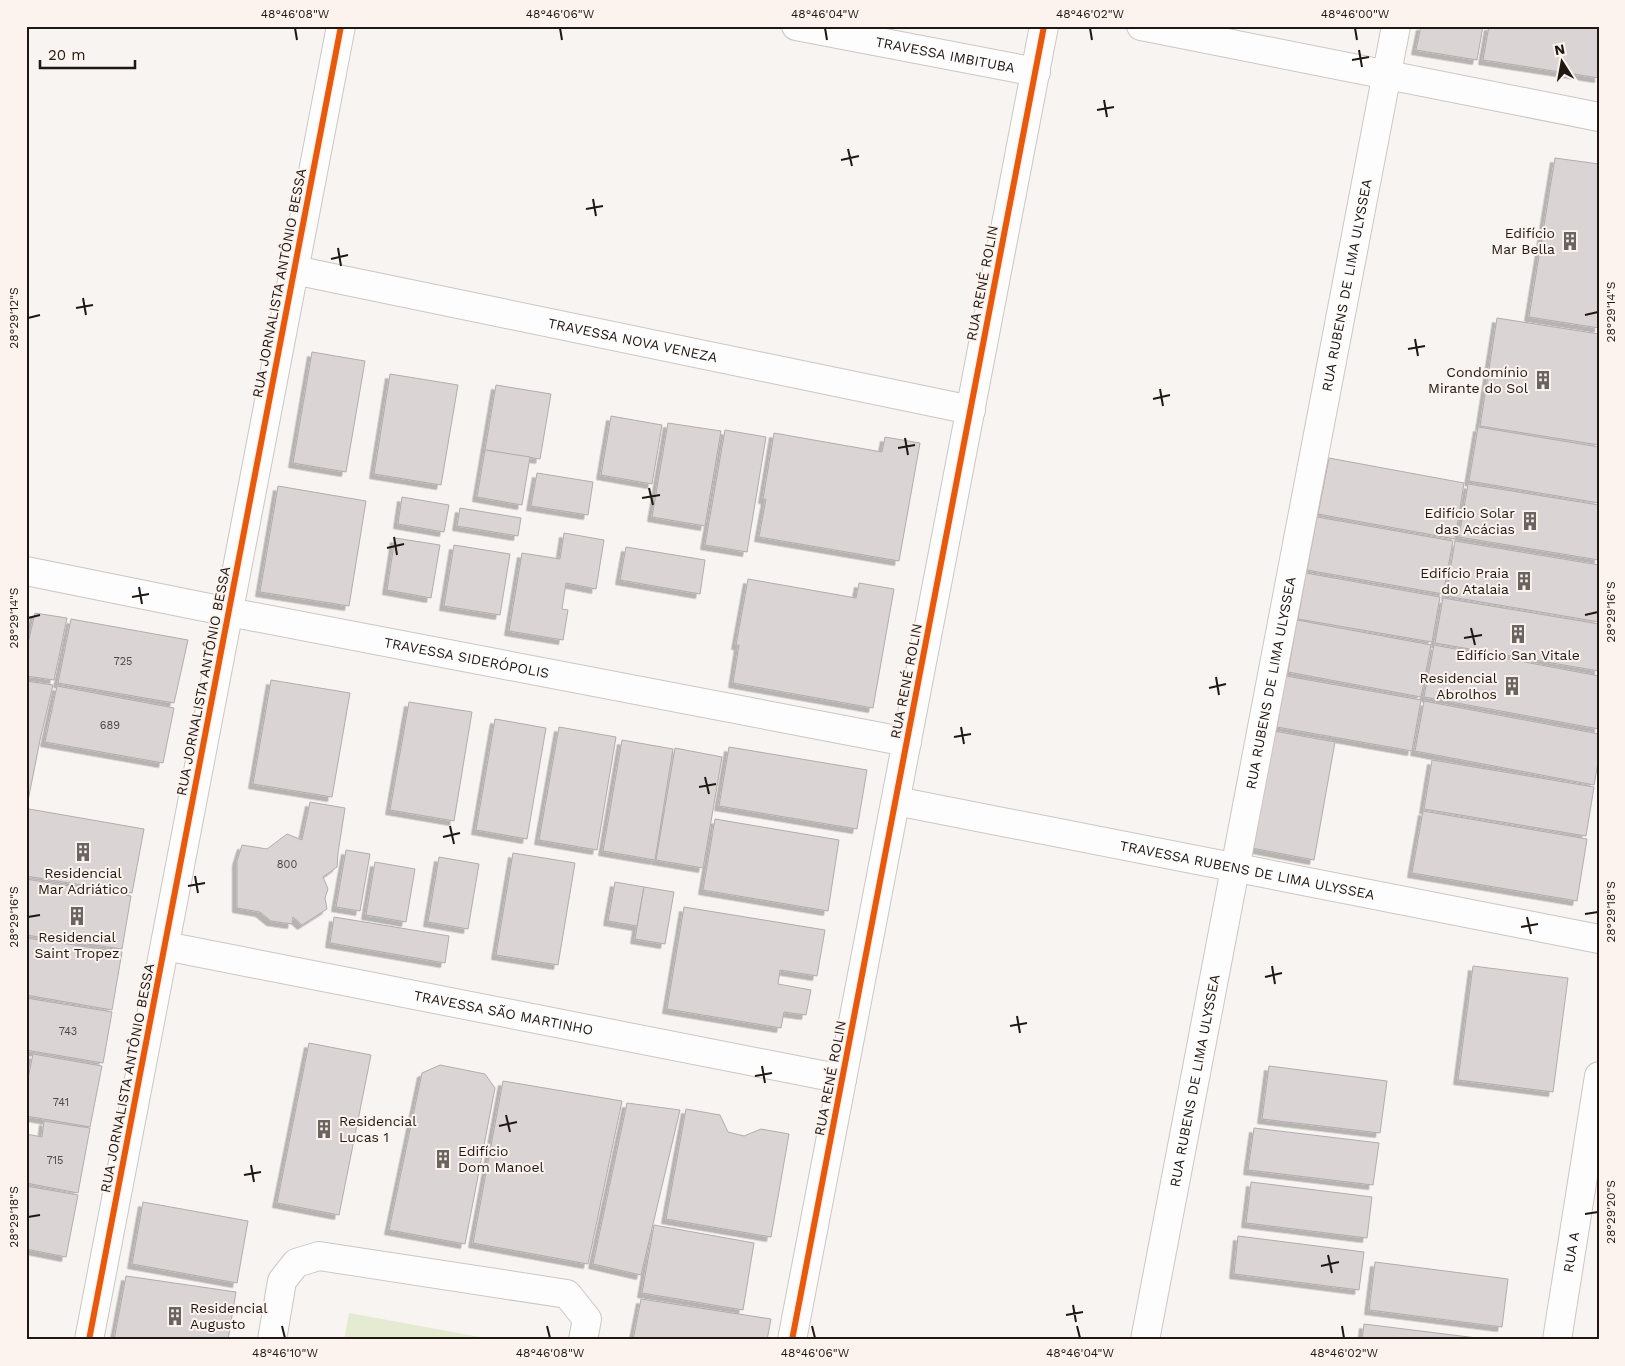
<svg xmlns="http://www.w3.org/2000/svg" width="1625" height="1366" font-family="'Work Sans',sans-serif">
<defs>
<filter id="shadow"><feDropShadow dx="-4.5" dy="4.5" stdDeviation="0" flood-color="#0004"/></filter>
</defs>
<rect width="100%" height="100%" fill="#f8f4f2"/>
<path fill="#e4ebd1" d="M349 1313 480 1337V1340H344Z"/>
<g fill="#dbd4d5" stroke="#b2acae" filter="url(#shadow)">
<path d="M1421 26H1483L1477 60 1416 50Z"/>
<path d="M1489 26H1599V78L1483 60Z"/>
<path d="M1555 158 1599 164V328L1529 317Z"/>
<path d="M1497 318 1599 334V445L1480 426Z"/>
<path d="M312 352 365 361 346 472 293 463Z"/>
<path d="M390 374 458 385 441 485 374 474Z"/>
<path d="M496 385 551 394 540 459 485 450Z"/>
<path d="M611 416 662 425 652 484 601 475Z"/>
<path d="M668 423 721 431 705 526 652 517Z"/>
<path d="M1478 427 1599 447V503L1469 481Z"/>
<path d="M725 430 766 437 747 552 705 545Z"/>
<path d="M774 433 882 452 885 437 920 443 899 561 759 537 766 499H763Z"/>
<path d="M485 450 530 457 522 505 477 497Z"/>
<path d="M1329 458 1464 483 1455 539 1318 514Z"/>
<path d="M537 473 593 482 588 515 531 506Z"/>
<path d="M1468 484 1599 505V560L1459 537Z"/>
<path d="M278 486 366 501 349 606 260 592Z"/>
<path d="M402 497 449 505 444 532 398 524Z"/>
<path d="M460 508 521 518 518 536 457 526Z"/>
<path d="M1317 517 1453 541 1443 594 1307 570Z"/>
<path d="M564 533 604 540 596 589 566 583 562 609 568 610 563 640 509 631 522 553 560 559Z"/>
<path d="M395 538 440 545 431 598 387 590Z"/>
<path d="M1455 541 1599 565V622L1446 596Z"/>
<path d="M454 545 510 554 500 615 444 606Z"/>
<path d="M626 547 705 560 700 594 620 580Z"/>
<path d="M1306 573 1440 597 1432 642 1298 619Z"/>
<path d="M748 579 856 598 859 583 894 589 873 708 733 683 739 645H736Z"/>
<path d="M1443 598 1599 624V671L1435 643Z"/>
<path d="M35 613 67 618 54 680 26 676V652Z"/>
<path d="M71 619 188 640 174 703 58 683Z"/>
<path d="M1297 620 1431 645 1421 697 1288 672Z"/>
<path d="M1434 645 1599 676V729L1424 697Z"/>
<path d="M1286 676 1421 700 1412 751 1277 727Z"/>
<path d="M271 680 350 693 332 797 253 784Z"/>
<path d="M26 681 53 685 40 740 27 806Z"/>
<path d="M57 686 174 708 163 763 45 742Z"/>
<path d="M1424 701 1599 734V757L1594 785 1415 751Z"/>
<path d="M409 702 472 712 454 821 390 810Z"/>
<path d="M495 719 546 728 527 839 476 830Z"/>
<path d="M559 727 616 737 597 850 539 840Z"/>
<path d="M1274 731 1335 742 1314 860 1252 848Z"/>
<path d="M622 740 673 749 655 860 603 851Z"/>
<path d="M729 747 867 770 857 829 719 806Z"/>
<path d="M675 748 722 757 703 868 656 860Z"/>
<path d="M1432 760 1594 787 1586 836 1424 809Z"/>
<path d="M310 802 345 808 338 853 337 867 323 877 328 889 325 898 327 909 302 925 293 917 292 924 271 921 260 912 237 908V861L242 845 267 849 287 834 302 840Z"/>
<path d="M29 809 144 829 132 893 26 876V821Z"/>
<path d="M1423 811 1587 839 1577 901 1412 873Z"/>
<path d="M715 819 839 840 828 911 703 890Z"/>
<path d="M346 850 370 854 360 911 336 907Z"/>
<path d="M513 853 575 863 558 965 496 955Z"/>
<path d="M439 857 479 864 468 929 428 922Z"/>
<path d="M375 862 415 869 406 922 366 915Z"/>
<path d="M26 879 131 896 122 949 26 935Z"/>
<path d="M615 882 644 887 637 926 608 921Z"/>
<path d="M644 887 674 892 665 944 635 939Z"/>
<path d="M684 907 825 930 817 976 780 970 778 984 811 990 806 1015 784 1012 781 1028 667 1009Z"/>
<path d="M334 917 449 936 445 963 330 943Z"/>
<path d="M26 938 122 952 112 1010 26 995Z"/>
<path d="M1473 966 1568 978 1553 1092 1458 1080Z"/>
<path d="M26 998 112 1012 103 1063 26 1050Z"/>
<path d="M309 1043 371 1055 339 1215 277 1203Z"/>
<path d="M33 1054 102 1066 90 1127 26 1116V1088Z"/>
<path d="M440 1065 485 1074 495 1088 465 1244 389 1230 422 1073Z"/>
<path d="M1269 1066 1387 1081 1380 1133 1262 1119Z"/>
<path d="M503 1081 622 1101 588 1264 473 1243Z"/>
<path d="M627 1103 680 1110 641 1275 593 1264Z"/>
<path d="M686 1109 720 1115 728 1132 744 1136 761 1129 789 1134 771 1237 666 1219Z"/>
<path d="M44 1121 90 1128 78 1193 26 1183V1134L42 1137Z"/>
<path d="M1254 1128 1379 1143 1373 1185 1248 1170Z"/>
<path d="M1251 1182 1372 1197 1367 1238 1246 1223Z"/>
<path d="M26 1186 78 1195 66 1257 26 1249Z"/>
<path d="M143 1202 248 1221 237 1283 132 1264Z"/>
<path d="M654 1225 754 1243 743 1310 642 1293Z"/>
<path d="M1238 1236 1364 1252 1359 1290 1234 1274Z"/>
<path d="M1375 1262 1508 1279 1502 1327 1369 1310Z"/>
<path d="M126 1276 236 1292 228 1340H114Z"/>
<path d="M641 1299 771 1319 767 1340H633Z"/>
<path d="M1364 1324 1493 1340H1362Z"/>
</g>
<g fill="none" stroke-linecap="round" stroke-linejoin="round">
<g stroke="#ccc6c3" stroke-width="30">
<g id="minor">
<path id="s1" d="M796 26 1036 72"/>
<path d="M1141 26 1599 117"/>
<path id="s2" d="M294 270 971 410"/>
<path id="s3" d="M26 571 229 612 907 742"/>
<path id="s4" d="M896 801 1599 939"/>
<path id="s5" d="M165 946 842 1079"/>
<path d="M89 1340 341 26"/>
<path d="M272 1340 282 1281 296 1263 319 1256 567 1294 587 1319 583 1340"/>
<path d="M792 1340 1044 26"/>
<path id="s6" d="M1145 1340 1396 26"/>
<path id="s7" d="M1557 1340 1599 1076"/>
</g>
</g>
<use href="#minor" stroke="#fefdfd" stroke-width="28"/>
<g stroke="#fcf3ee" stroke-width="9">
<g id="cycleway">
<path d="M89 1340 341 26"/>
<path d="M792 1340 1044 26"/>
</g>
</g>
<use href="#cycleway" stroke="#e8590c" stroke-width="6"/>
</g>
<path fill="none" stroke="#1e1712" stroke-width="2" d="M295 28 297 40M560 28 562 40M825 28 827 40M1090 28 1092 40M1355 28 1357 40M1359 50 1362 67M1352 60 1369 57M1104 100 1107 117M1097 110 1114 107M848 149 852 166M841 160 859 156M593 199 596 216M586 209 603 206M338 248 341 266M331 259 348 255M83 298 86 315M76 308 93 305M1585 315 1598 312M28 318 40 315M1415 339 1418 356M1408 349 1425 346M1160 389 1163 406M1153 399 1170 395M905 438 908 455M898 448 915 445M649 488 653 505M642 498 660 495M394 537 397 555M387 548 404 544M139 587 142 604M132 597 149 594M1585 615 1598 612M28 618 40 615M1471 628 1475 645M1464 638 1482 635M1216 677 1219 695M1209 688 1226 684M961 727 964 744M954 737 971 734M705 777 709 794M699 787 716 784M450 826 454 844M443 837 460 833M195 876 198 893M188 886 205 883M1585 914 1598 912M28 917 40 915M1527 917 1531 934M1521 927 1538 924M1272 966 1275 984M1265 977 1282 973M1017 1016 1020 1033M1010 1026 1027 1023M762 1066 765 1083M755 1076 772 1073M506 1115 510 1132M499 1126 517 1122M251 1165 254 1182M244 1175 261 1172M1585 1214 1598 1212M28 1217 40 1215M1328 1255 1332 1273M1321 1266 1339 1262M1073 1305 1076 1322M1066 1315 1083 1312M282 1326 285 1338M547 1326 550 1338M812 1326 815 1338M1077 1326 1080 1338M1342 1326 1344 1338"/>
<defs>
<g id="building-bare" transform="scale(1.5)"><path d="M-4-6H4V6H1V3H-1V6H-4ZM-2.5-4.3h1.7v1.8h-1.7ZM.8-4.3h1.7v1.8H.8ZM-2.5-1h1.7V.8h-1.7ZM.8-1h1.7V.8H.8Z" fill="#6a6460" stroke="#fcf3ee" stroke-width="2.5" paint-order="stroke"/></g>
</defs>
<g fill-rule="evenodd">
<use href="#building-bare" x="1570" y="241"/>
<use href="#building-bare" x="1543" y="380"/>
<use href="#building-bare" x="1530" y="521"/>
<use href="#building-bare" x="1524" y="581"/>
<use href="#building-bare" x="1518" y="634"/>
<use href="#building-bare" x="1512" y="686"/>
<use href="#building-bare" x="83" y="852"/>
<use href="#building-bare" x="77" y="916"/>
<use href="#building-bare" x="324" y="1129"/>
<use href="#building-bare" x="443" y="1159"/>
<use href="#building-bare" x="175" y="1316"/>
</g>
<g text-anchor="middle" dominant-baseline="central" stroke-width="4" stroke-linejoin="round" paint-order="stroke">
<g font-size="11" fill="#4d4643">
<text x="123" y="661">725</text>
<text x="110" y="725">689</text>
<text x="287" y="864">800</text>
<text x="68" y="1031">743</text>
<text x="61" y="1102">741</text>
<text x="55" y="1160">715</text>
</g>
<g font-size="14" fill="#1e1712" stroke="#fcf3ee">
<text stroke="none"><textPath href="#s1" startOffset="152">TRAVESSA IMBITUBA</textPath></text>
<text transform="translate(279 283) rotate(-79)">RUA JORNALISTA ANTÔNIO BESSA</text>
<text transform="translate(982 283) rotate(-79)">RUA RENÉ ROLIN</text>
<text stroke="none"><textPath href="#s6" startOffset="1074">RUA RUBENS DE LIMA ULYSSEA</textPath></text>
<text stroke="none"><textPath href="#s2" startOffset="346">TRAVESSA NOVA VENEZA</textPath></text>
<text stroke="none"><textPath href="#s3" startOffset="449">TRAVESSA SIDERÓPOLIS</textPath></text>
<text transform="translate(203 681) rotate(-79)">RUA JORNALISTA ANTÔNIO BESSA</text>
<text transform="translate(906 681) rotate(-79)">RUA RENÉ ROLIN</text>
<text stroke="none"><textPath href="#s6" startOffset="669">RUA RUBENS DE LIMA ULYSSEA</textPath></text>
<text stroke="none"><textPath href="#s4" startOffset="358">TRAVESSA RUBENS DE LIMA ULYSSEA</textPath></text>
<text stroke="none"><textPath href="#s5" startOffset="345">TRAVESSA SÃO MARTINHO</textPath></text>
<text transform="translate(127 1078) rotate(-79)">RUA JORNALISTA ANTÔNIO BESSA</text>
<text transform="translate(830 1078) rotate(-79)">RUA RENÉ ROLIN</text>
<text stroke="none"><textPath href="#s6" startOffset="264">RUA RUBENS DE LIMA ULYSSEA</textPath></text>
<text stroke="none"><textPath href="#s7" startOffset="89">RUA A</textPath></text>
</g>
<g font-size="14" fill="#1e1712" stroke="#fcf3ee" text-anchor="end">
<text x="1555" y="233">Edifício<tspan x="1555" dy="16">Mar Bella</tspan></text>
<text x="1528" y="372">Condomínio<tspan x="1528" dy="16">Mirante do Sol</tspan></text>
<text x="1515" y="513">Edifício Solar<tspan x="1515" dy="16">das Acácias</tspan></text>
<text x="1509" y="573">Edifício Praia<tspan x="1509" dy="16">do Atalaia</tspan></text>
<text x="1518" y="655" text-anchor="middle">Edifício San Vitale</text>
<text x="1497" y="678">Residencial<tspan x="1497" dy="16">Abrolhos</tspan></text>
<text x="83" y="873" text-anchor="middle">Residencial<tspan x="83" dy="16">Mar Adriático</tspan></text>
<text x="77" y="937" text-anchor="middle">Residencial<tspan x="77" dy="16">Saint Tropez</tspan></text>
<text x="339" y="1121" text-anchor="start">Residencial<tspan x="339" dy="16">Lucas 1</tspan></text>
<text x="458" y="1151" text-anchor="start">Edifício<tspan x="458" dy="16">Dom Manoel</tspan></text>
<text x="190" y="1308" text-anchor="start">Residencial<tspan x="190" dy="16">Augusto</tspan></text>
</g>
</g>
<rect width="1625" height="1366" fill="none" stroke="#fcf3ee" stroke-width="55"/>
<g transform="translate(1562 62) rotate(349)" stroke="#fcf3ee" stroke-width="4" paint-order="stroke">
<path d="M0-4L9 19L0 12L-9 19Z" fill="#1e1712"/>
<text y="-8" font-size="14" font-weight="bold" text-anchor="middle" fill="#1e1712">N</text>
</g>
<path d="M40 60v8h95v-8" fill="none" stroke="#1e1712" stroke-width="2.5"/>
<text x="48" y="60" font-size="15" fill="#1e1712" stroke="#fcf3ee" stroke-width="4" paint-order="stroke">20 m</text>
<rect x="28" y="28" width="1570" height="1310" fill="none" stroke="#1e1712" stroke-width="2"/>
<g font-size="12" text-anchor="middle" fill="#1e1712">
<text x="295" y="18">48°46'08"W</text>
<text x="560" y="18">48°46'06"W</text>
<text x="825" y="18">48°46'04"W</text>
<text x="1090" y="18">48°46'02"W</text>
<text x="1355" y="18">48°46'00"W</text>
<text transform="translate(1611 312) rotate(-90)" y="4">28°29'14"S</text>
<text transform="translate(14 318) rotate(-90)" y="4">28°29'12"S</text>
<text transform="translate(1611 612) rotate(-90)" y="4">28°29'16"S</text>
<text transform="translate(14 618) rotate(-90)" y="4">28°29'14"S</text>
<text transform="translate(1611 912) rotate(-90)" y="4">28°29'18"S</text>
<text transform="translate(14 917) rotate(-90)" y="4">28°29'16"S</text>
<text transform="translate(1611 1212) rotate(-90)" y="4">28°29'20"S</text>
<text transform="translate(14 1217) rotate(-90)" y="4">28°29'18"S</text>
<text x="285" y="1357">48°46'10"W</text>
<text x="550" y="1357">48°46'08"W</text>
<text x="815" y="1357">48°46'06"W</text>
<text x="1080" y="1357">48°46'04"W</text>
<text x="1344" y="1357">48°46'02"W</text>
</g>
</svg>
